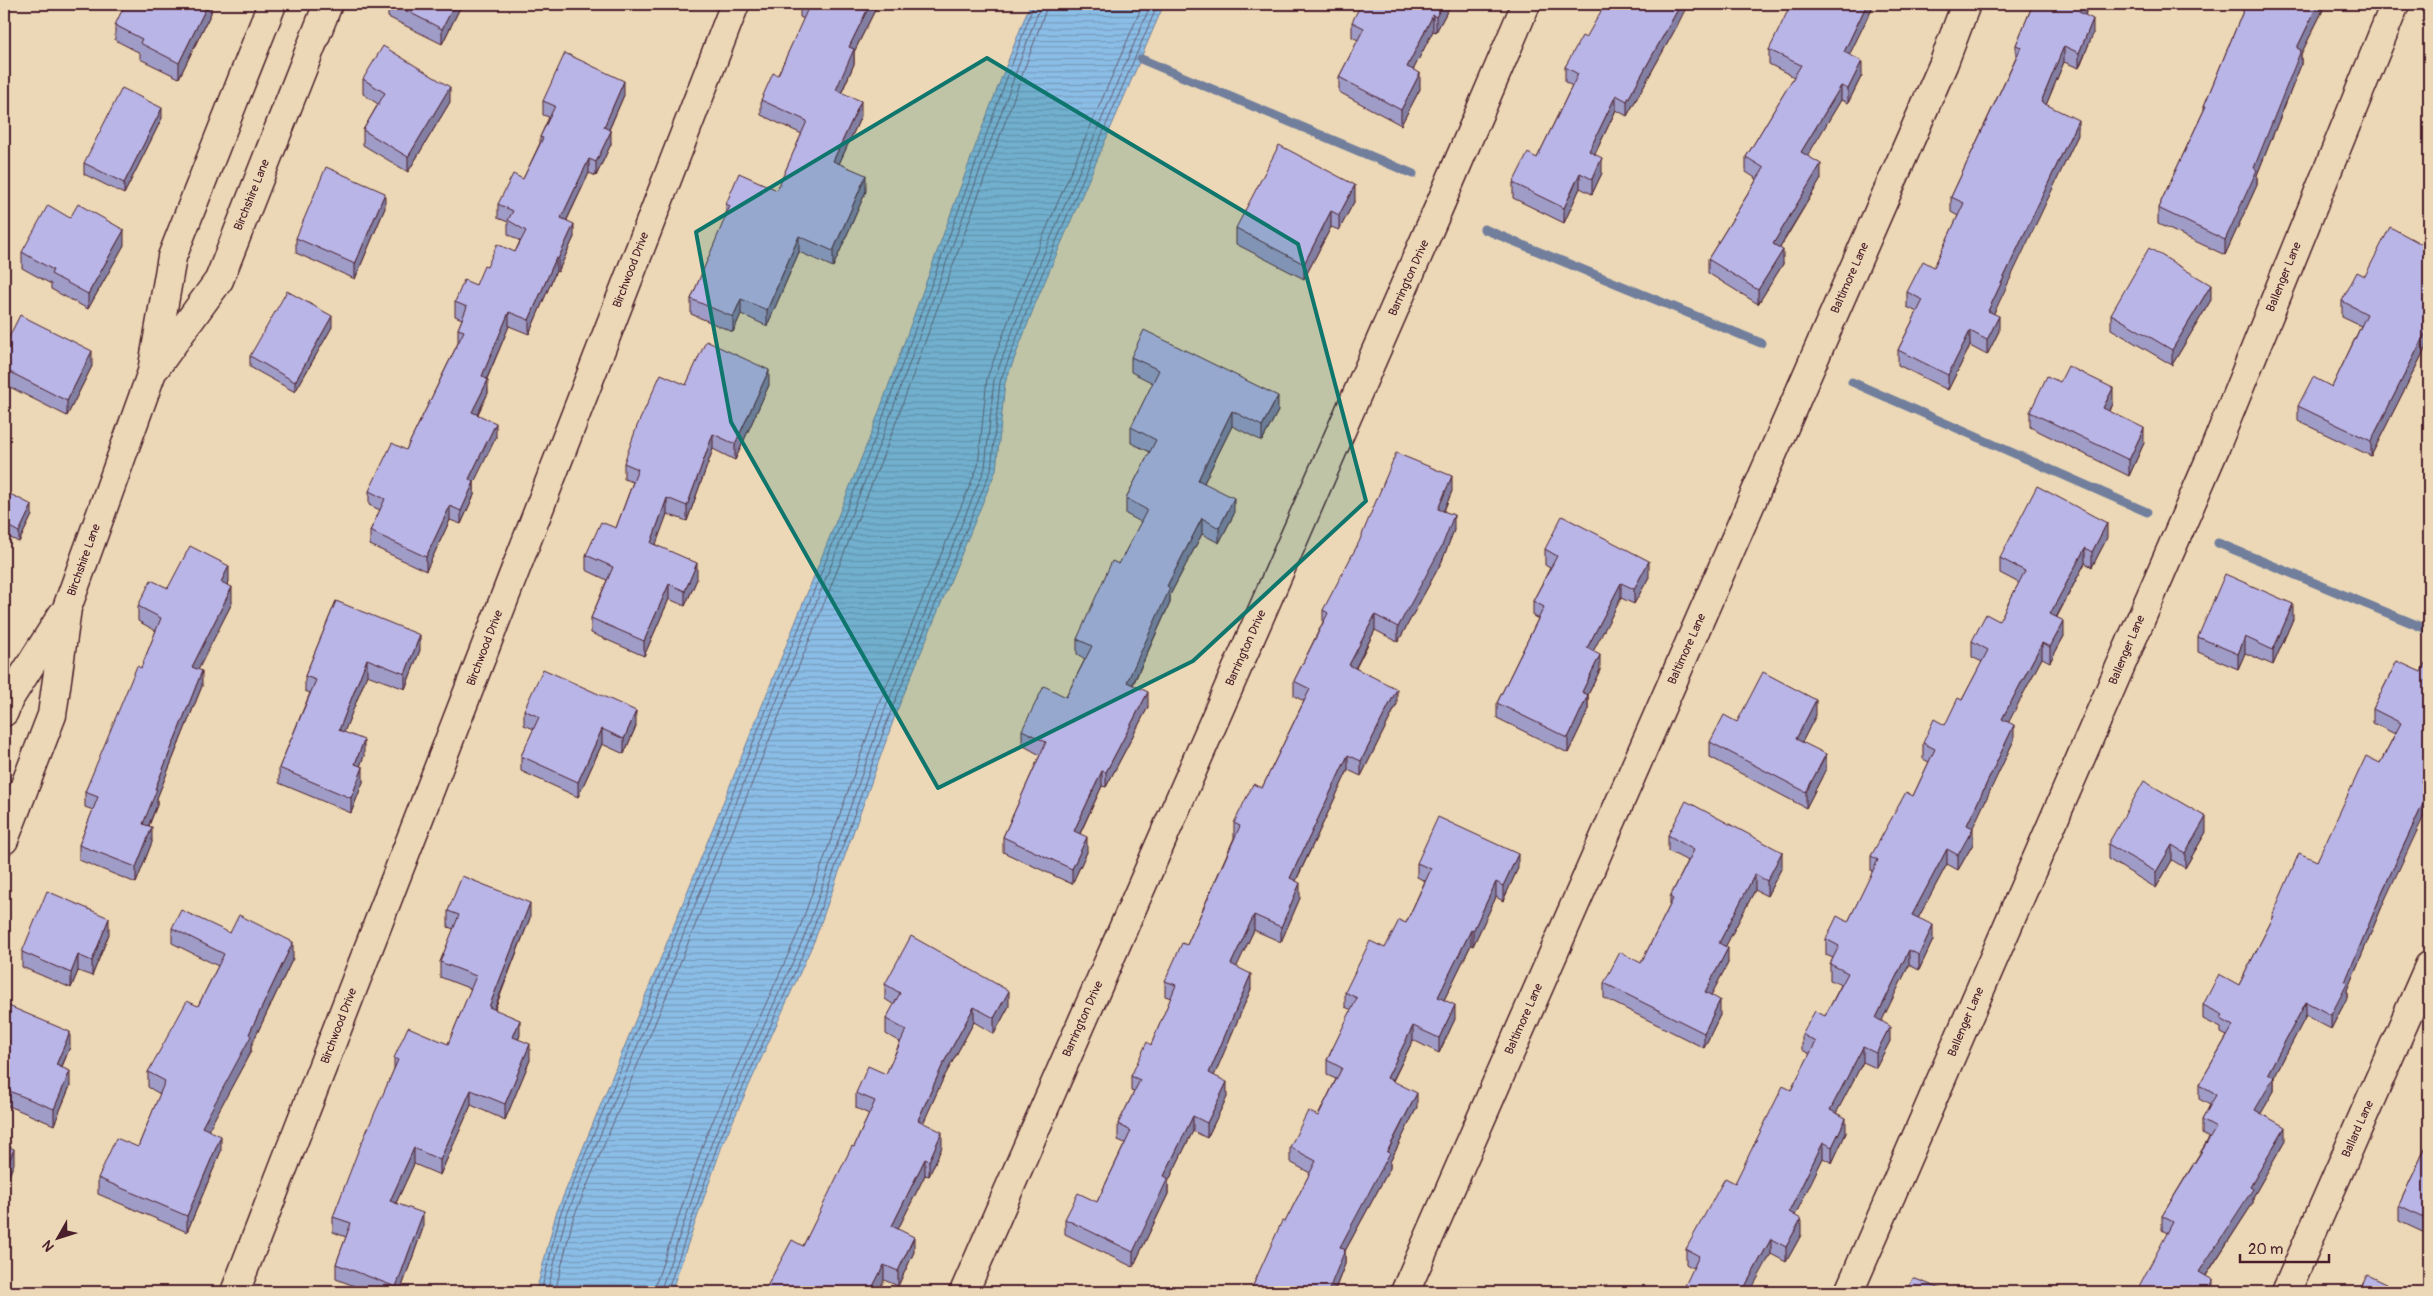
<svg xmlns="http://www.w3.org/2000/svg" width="2433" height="1296" font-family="Pangolin,sans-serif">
<defs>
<pattern id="water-rules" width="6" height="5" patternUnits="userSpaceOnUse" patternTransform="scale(1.25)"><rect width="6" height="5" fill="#8bbee7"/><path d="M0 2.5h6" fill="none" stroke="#749abb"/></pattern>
</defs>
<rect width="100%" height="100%" fill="#ecd8b6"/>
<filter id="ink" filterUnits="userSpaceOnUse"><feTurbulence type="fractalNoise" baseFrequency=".02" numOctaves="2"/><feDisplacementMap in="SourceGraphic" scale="10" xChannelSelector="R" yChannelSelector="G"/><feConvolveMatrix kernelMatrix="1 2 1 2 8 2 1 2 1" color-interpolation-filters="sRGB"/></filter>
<g filter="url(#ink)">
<path fill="url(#water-rules)" stroke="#717e9c" d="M1030 4H1164L1036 302 1005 383 996 470 896 713 815 939 723 1143 671 1292H536L556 1214 658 965 871 434 979 136Z"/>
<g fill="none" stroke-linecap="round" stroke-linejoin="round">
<g stroke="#645f76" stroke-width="1">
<path d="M541 1292 560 1215 663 967 876 436 1034 4"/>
<path d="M547 1292 566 1217 669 970 882 438 1041 4"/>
<path d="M555 1292 573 1219 676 973 889 441 1048 4"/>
<path d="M653 1292 706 1136 798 933 878 706 978 466 987 378 1018 295 1143 4"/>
<path d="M660 1292 713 1139 805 935 885 709 985 468 994 380 1025 298 1151 4"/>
<path d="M667 1292 719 1141 810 938 891 711 991 470 1000 382 1031 300 1158 4"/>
</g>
<g stroke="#717e9c" stroke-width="9">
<path d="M1141 59 1413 174"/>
<path d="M1484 229 1761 343"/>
<path d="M1852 382 2147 512"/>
<path d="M2218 543 2429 630"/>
</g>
<g stroke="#4a1f2b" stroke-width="31">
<g id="minor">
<path d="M156 367 219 280 328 4"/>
<path d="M4 712 9 699 62 615"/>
<path d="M4 840 52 715 67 608 152 372 172 257 272 4"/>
<path d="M235 1292 735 4"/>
<path d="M964 1292 1439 207 1526 4"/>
<path d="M1405 1292 1943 65 1966 4"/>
<path d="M1849 1292 2215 448 2395 4"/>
<path d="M2286 1292 2429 966"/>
</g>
</g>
<use href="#minor" stroke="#ecd8b6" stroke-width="28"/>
</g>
<g fill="#9f9cc7" stroke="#4a1f2b">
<path d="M211 4V13L179 78 140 59V53L115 40V25Z"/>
<path d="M388 4H462L442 44 388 17Z"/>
<path d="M800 4H878L854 52V64L842 92 861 116 839 164 866 191 833 267 799 252 767 326 741 314 733 332 691 314V299L726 218V204L777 190 802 134 761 115V100L778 75 804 19 800 17Z"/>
<path d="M1451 4 1436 32 1433 31 1413 70 1420 89 1401 125 1339 92V77L1358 40 1352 37V22Z"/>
<path d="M1874 4 1849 55 1862 75 1848 103 1841 100 1807 156 1821 179 1780 248 1783 264 1758 304 1708 273V259L1757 179 1746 172V157L1794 77 1769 64V50L1805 6Z"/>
<path d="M2033 4H2090L2085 15 2093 34 2079 68 2064 62 2046 105 2078 135 1993 313 1999 331 1987 355 1970 346 1948 390 1898 365V350L1917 312 1907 307V292L1934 267 1958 216 1951 212V197L2016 57V45Z"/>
<path d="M2246 4H2326L2301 54V65L2257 175V185L2225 255 2158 224V208L2204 110V106Z"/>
<path d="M1677 26 1627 116 1616 110 1595 154 1602 173 1592 194 1580 188 1564 223 1513 198V183L1537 158 1572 86 1565 82V67L1586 38Z"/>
<path d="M363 79 450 102 408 172 363 145V130L378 104 363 94Z"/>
<path d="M2429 89V109L2427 108V93Z"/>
<path d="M624 95 609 130 611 144 596 176 589 173 567 220 574 237 558 272 556 271 529 334 509 326 487 379 488 393 478 414 496 437 474 481V495L461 524 450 520 426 571 370 545V531L380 510 369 505V491L406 450 458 343V329L462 319 455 316V302L476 285 487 267 515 252 520 241 508 234V222L498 218V204L523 179 540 143V137L549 117 543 115V101Z"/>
<path d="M162 118 124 194 84 174V163Z"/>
<path d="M1355 200 1339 230 1331 227 1304 279 1236 244V228Z"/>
<path d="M385 208 355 279 296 253V238Z"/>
<path d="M70 218 124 245 88 309 51 289V284L22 268V252Z"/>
<path d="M2429 248V341L2371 456 2298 421V406L2332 387 2361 326 2342 317V301L2365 276Z"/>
<path d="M2211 300 2172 365 2111 329V314Z"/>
<path d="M332 327 295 392 250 367V356Z"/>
<path d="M4 347 92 366 67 416 4 384Z"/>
<path d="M1131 357 1278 411 1262 441 1232 426 1204 483 1234 514 1219 543 1202 534 1170 595V603L1133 685 1148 707 1106 787 1102 786 1080 834 1087 852 1072 884 1003 852V837L1040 755 1022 745V730L1066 697 1085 659 1077 654V639L1119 564 1141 522 1126 514V498L1150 452 1131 443V427L1153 383 1131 372Z"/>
<path d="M2060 382 2113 404 2110 411 2144 443 2129 476 2030 427V412Z"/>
<path d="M686 385H769L735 460 713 449 687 521 667 514 655 545 697 579 685 606 669 599 644 656 591 633V618L607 580 586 570V555L616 528 633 482 624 479V463Z"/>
<path d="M4 491 32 515 19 542 4 535Z"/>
<path d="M1452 491 1444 511 1454 530 1442 561 1398 642 1375 630 1356 668 1397 704 1361 776 1348 770 1296 881 1300 898 1281 942 1254 930 1236 967 1251 989 1214 1075 1227 1097 1207 1138 1193 1131 1168 1182V1194L1133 1267 1065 1234V1219L1097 1202 1125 1143 1118 1140V1124L1134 1092 1131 1091V1076L1151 1045 1171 998 1165 996V981L1187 945 1234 838V823L1262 788 1304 701 1294 696V681L1323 622V610Z"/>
<path d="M2107 538 2092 567 2085 563 2057 617 2064 636 2050 662 2042 658 2008 722 2014 740 1972 828 1973 844 1958 870 1947 864 1918 918 1933 940 1919 970 1909 965 1881 1021 1890 1041 1876 1068 1863 1062 1836 1113 1846 1133 1832 1163 1823 1158 1794 1216 1801 1235 1786 1262 1771 1254 1693 1268 1686 1264V1249L1735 1183 1791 1090 1810 1054 1802 1050V1034L1825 1016 1841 985 1830 980V964L1833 958 1826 955V939L1848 922 1873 872 1871 871V856L1913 796 1929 762 1923 759V743L1945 725 1962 700 1982 662 1972 657V641L1999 621 2019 583 2000 573V558Z"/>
<path d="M1545 549 1649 577 1634 604 1621 598 1593 651 1600 670 1588 695V711L1568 753 1497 718V703L1538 619 1533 616V601L1550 568 1545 565Z"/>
<path d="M2429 563V595L2423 592V577Z"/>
<path d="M229 581 228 585 232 603 198 669 202 686 157 798V805L149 826 152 842 136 883 79 860V845L93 810 85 807V792L141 668 156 631 138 621V606L168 588Z"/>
<path d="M336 601 420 650 405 689 367 675 344 732 364 756 360 766 363 782 351 813 279 783V768L310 693 305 691V676Z"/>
<path d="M2293 619 2273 665 2245 653 2238 669 2198 652V637Z"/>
<path d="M2397 661 2427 784 2383 904 2347 990V998L2331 1029 2306 1016 2274 1077V1091L2261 1113 2285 1141 2253 1197V1203L2206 1276 2213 1292 2167 1233 2162 1230V1216L2209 1138 2202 1134V1120L2210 1105 2199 1099V1085L2227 1036 2221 1033V1028L2203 1019V1005L2239 985 2272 920V916L2317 861 2380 763 2395 734 2373 723V709Z"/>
<path d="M524 710 636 726 624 754 602 744 578 797 521 771V756L534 729 524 725Z"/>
<path d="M1816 715 1802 742 1826 769 1806 808 1710 757V742L1737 722Z"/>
<path d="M2206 832 2185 868 2172 860 2156 888 2108 859V844Z"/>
<path d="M1668 835 1782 867 1767 896 1755 890 1725 947 1728 963 1711 995 1720 1015 1704 1048 1604 998V983L1641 963 1670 905V897L1688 861 1668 851Z"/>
<path d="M1417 863 1518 868 1503 901 1496 897 1473 946 1471 945 1444 1000 1455 1019 1439 1053 1413 1040 1393 1081 1417 1107 1390 1162V1168L1345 1251V1264L1334 1292H1250L1310 1173 1290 1162V1147L1318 1116 1336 1079 1327 1075V1060L1352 1010 1345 1007V992L1385 948 1406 923 1425 881 1417 877Z"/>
<path d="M448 911 530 918 495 1009 520 1035 518 1040 530 1060 505 1120 471 1105 440 1175 414 1164 396 1203 423 1228 400 1292H370L336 1279V1264L346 1237 333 1232V1217L394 1069V1058L448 1044 471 989 440 977V962L454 929 448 927Z"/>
<path d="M172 928 230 933 293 958 251 1046V1051L208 1130 221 1151 187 1232 98 1194V1178L138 1147 160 1094 148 1087V1072L198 1006 218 966 172 943Z"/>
<path d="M109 934 92 976 78 971 71 988 22 967V952Z"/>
<path d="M885 984 1009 1006 994 1034 974 1022 943 1079 923 1123 942 1147 929 1176 925 1175 898 1229 914 1252 898 1286 884 1280 803 1246 854 1147 869 1114 856 1108V1093L886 1074 900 1042 886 1034V1019L894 1005 885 999Z"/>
<path d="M4 1004 70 1047 62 1067 70 1086 54 1125 4 1104Z"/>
<path d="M2429 1140V1235L2399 1221V1205Z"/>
</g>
<g fill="#827fa2" stroke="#4a1f2b">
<path d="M208 4H211V13L179 78V63Z"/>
<path d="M455 4H462L442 44V29Z"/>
<path d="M870 4H878L854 52V64L836 105V90L849 47Z"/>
<path d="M1443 4H1451L1436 32V17Z"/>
<path d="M1681 4H1688L1677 26 1627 116V101Z"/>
<path d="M1867 4H1874L1844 66V52Z"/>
<path d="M2083 4H2090L2079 27V12Z"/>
<path d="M2318 4H2326L2301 54V65L2257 175V185L2225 255V240L2254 168 2297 48Z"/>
<path d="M1433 15V31L1407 82V67Z"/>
<path d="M2093 19V34L2079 68V53Z"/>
<path d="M2064 46V62L2041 117V102Z"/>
<path d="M1862 61V75L1848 103V89Z"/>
<path d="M1420 73V89L1401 125V110Z"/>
<path d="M624 81V95L604 141V127Z"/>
<path d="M1841 86V100L1801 167V152Z"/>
<path d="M450 87V102L408 172V157Z"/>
<path d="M1616 95V110L1589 166V151Z"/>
<path d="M861 101V116L833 177V161Z"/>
<path d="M162 108V118L124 194V183Z"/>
<path d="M2078 120V135L1988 326V311Z"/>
<path d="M611 131V144L596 176V162Z"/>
<path d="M1602 158V173L1592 194V179Z"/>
<path d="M589 159V173L561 232V218Z"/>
<path d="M1821 164V179L1773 258V244Z"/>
<path d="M1580 173V188L1564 223V208Z"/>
<path d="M866 175V191L833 267V251Z"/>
<path d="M1355 185V200L1339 230V215Z"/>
<path d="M385 193V208L355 279V264Z"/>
<path d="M1331 211V227L1304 279V264Z"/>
<path d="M574 224V237L558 272V259Z"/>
<path d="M124 230V245L88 309V294Z"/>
<path d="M799 236V252L767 326V310Z"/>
<path d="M1783 250V264L1758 304V290Z"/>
<path d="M556 258V271L529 334V320Z"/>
<path d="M2211 285V300L2172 365V350Z"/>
<path d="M741 299V314L733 332V317Z"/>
<path d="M509 312V326L482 390V376Z"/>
<path d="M332 316V327L295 392V382Z"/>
<path d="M1999 316V331L1987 355V340Z"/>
<path d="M2429 326V341L2371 456V441Z"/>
<path d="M1970 331V346L1948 390V375Z"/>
<path d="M92 351V366L67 416V401Z"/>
<path d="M769 370V385L735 460V444Z"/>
<path d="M488 380V393L472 425V412Z"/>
<path d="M2113 388V404L2103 423V408Z"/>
<path d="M1278 396V411L1262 441V426Z"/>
<path d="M1232 411V426L1198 495V480Z"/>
<path d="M496 423V437L469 493V479Z"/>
<path d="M2144 428V443L2129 476V460Z"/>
<path d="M713 434V449L687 521V506Z"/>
<path d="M1452 476V491L1438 524V509Z"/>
<path d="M474 482V495L461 524V511Z"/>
<path d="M667 498V514L651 558V543Z"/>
<path d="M1234 498V514L1219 543V528Z"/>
<path d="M32 505V515L19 542V532Z"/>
<path d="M450 506V520L426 571V557Z"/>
<path d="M1454 515V530L1442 561 1398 642V627Z"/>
<path d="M1202 518V534L1170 595V603L1127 697V682L1167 586Z"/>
<path d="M2107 523V538L2092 567V552Z"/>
<path d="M2085 548V563L2050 629V614Z"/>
<path d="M1649 561V577L1634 604V589Z"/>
<path d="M697 563V579L685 606V591Z"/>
<path d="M229 566V581L221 597V582Z"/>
<path d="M1621 583V598L1587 663V648Z"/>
<path d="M669 584V599L644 656V641Z"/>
<path d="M232 587V603L192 682V667Z"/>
<path d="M2293 604V619L2273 665V650Z"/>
<path d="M1375 615V630L1349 680V665Z"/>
<path d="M2064 621V636L2050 662V647Z"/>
<path d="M420 635V650L405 689V674Z"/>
<path d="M2245 637V653L2238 669V654Z"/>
<path d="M2042 643V658L2002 735V719Z"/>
<path d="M1600 655V670L1582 707V692Z"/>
<path d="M367 659V675L339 745V730Z"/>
<path d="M202 671V686L157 798V805L143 839V824L155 789Z"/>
<path d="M1397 689V704L1361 776V761Z"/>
<path d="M1148 692V707L1106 787V772Z"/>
<path d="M1588 695V711L1568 753V738Z"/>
<path d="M1816 700V715L1796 754V739Z"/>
<path d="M636 711V726L624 754V739Z"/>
<path d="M2014 725V740L1968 838 1973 828V844L1958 870V855L1967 825Z"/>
<path d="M602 729V744L578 797V782Z"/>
<path d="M364 740V756L355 779V764Z"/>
<path d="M1826 754V769L1806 808V792Z"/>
<path d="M1348 755V770L1290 893V878Z"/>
<path d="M2429 766V780L2421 796V782Z"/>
<path d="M363 767V782L351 813V798Z"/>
<path d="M1102 771V786L1074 846V831Z"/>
<path d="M2429 791V805L2383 904 2347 990V998L2331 1029V1015L2383 890Z"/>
<path d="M2206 817V832L2185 868V853Z"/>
<path d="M152 827V842L136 883V867Z"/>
<path d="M1087 837V852L1072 884V869Z"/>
<path d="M2172 845V860L2156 888V872Z"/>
<path d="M1947 849V864L1912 930V915Z"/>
<path d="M1782 852V867L1767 896V881Z"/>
<path d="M1518 854V868L1503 901V886Z"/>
<path d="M1755 874V890L1719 959V943Z"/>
<path d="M1496 882V897L1473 946V931Z"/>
<path d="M1300 883V898L1281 942V927Z"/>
<path d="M530 903V918L489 1022V1007Z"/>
<path d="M1254 915V930L1231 979V964Z"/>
<path d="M109 918V934L92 976V961Z"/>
<path d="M1933 925V940L1919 970V955Z"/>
<path d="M1471 930V945L1438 1012V997Z"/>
<path d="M293 942V958L251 1046V1051L202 1142V1127L249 1034Z"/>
<path d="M1728 948V963L1705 1007V992Z"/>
<path d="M1909 950V965L1876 1033V1018Z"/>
<path d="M78 955V971L71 988V973Z"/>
<path d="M1251 974V989L1209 1088V1073Z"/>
<path d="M1009 991V1006L994 1034V1018Z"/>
<path d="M1720 1000V1015L1704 1048V1033Z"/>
<path d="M2306 1002V1016L2273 1079 2274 1077V1091L2255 1124V1110L2268 1073Z"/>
<path d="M1455 1005V1019L1439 1053V1038Z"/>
<path d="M974 1007V1022L943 1079 918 1135V1120L943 1064Z"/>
<path d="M520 1020V1035L513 1053V1037Z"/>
<path d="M1413 1026V1040L1387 1092V1078Z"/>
<path d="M1890 1026V1041L1876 1068V1053Z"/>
<path d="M70 1032V1047L56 1080V1065Z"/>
<path d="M530 1044V1060L505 1120V1104Z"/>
<path d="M1863 1047V1062L1830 1125V1110Z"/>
<path d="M70 1071V1086L54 1125V1109Z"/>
<path d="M1227 1082V1097L1207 1138V1123Z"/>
<path d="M471 1090V1105L440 1175V1160Z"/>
<path d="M1417 1093V1107L1390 1162V1168L1345 1251V1264L1334 1292H1328L1340 1247Z"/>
<path d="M1193 1116V1131L1168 1182V1194L1133 1267V1252L1164 1176Z"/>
<path d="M1846 1118V1133L1832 1163V1147Z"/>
<path d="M2285 1127V1141L2253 1197V1203L2199 1286V1272L2250 1187Z"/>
<path d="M942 1132V1147L929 1176V1161Z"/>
<path d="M221 1136V1151L187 1232V1216Z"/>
<path d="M1823 1142V1158L1789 1228V1212Z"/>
<path d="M414 1148V1164L390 1216V1201Z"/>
<path d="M14 1149V1164L4 1188V1173Z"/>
<path d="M925 1159V1175L892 1241V1226Z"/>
<path d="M423 1213V1228L400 1292H396V1287Z"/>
<path d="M1801 1219V1235L1786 1262V1247Z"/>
<path d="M914 1237V1252L898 1286V1271Z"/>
<path d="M1771 1239V1254L1750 1292H1742Z"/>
<path d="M884 1265V1280L878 1292H870Z"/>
<path d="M2213 1280V1292H2207Z"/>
</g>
<g fill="#b9b5e7" stroke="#4a1f2b">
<path d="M125 4H208L179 63 140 43 142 39 115 25Z"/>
<path d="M393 4H455L442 29Z"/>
<path d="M804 4H870L849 47 854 49 836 90 861 101 833 161 866 175 833 251 799 236 767 310 741 299 733 317 691 299 730 206 726 204 739 173 777 190 807 121 761 100 773 73 778 75 809 6Z"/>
<path d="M1361 4H1443L1436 17 1433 15 1407 67 1420 73 1401 110 1339 77 1364 28 1352 22Z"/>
<path d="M1605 4H1681L1677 11 1627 101 1616 95 1589 151 1602 158 1592 179 1580 173 1564 208 1513 183 1528 153 1537 158 1578 74 1565 67 1582 36 1586 38Z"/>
<path d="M1791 4H1800L1805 6 1806 4H1867L1844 52 1862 61 1848 89 1841 86 1801 152 1821 164 1773 244 1783 250 1758 290 1708 259 1764 168 1746 157 1801 65 1769 50Z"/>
<path d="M2033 4H2083L2079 12 2093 19 2079 53 2064 46 2041 102 2078 120 1988 311 1999 316 1987 340 1970 331 1948 375 1898 350 1923 300 1907 292 1923 261 1934 267 1964 203 1951 197 2021 47 2016 45Z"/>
<path d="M2246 4H2318L2297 48 2301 50 2254 168 2257 170 2225 240 2158 208 2206 106H2204Z"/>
<path d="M383 46 450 87 408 157 363 130 385 93 363 79Z"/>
<path d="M565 53 624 81 604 127 611 131 596 162 589 159 561 218 574 224 558 259 556 258 529 320 509 312 482 376 488 380 472 412 496 423 469 479 474 482 461 511 450 506 426 557 370 531 385 499 369 491 392 443 406 450 464 331 458 329 467 307 455 302 464 280 476 285 484 266 487 267 497 244 515 252 526 231 508 220 513 211 498 204 513 174 523 179 543 138 540 137 555 106 543 101Z"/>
<path d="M122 88 162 108 124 183 84 163Z"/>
<path d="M1279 145 1355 185 1339 215 1331 211 1304 264 1236 228Z"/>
<path d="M326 167 385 193 355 264 296 238Z"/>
<path d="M78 204 124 230 88 294 51 274 53 270 22 252 48 205 70 218Z"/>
<path d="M2390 227 2429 248V326L2371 441 2298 406 2313 377 2332 387 2367 314 2342 301 2357 272 2365 276Z"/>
<path d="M2149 248 2211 285 2172 350 2111 314Z"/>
<path d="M287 291 332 316 295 382 250 356Z"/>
<path d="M20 315 92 351 67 401 4 369V347Z"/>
<path d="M1144 330 1278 396 1262 426 1232 411 1198 480 1234 498 1219 528 1202 518 1167 586 1170 588 1127 682 1148 692 1106 772 1102 771 1074 831 1087 837 1072 869 1003 837 1046 742 1022 730 1044 686 1066 697 1092 646 1077 639 1112 561 1119 564 1147 510 1126 498 1156 440 1131 427 1159 370 1131 357Z"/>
<path d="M706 341 769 370 735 444 713 434 687 506 667 498 651 543 697 563 685 591 669 584 644 641 591 618 613 567 586 555 601 522 616 528 638 469 624 463 637 426 661 374 686 385Z"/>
<path d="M2068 366 2113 388 2103 408 2144 428 2129 460 2030 412 2047 376 2060 382Z"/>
<path d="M1396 453 1452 476 1438 509 1454 515 1442 546 1398 627 1375 615 1349 665 1397 689 1361 761 1348 755 1290 878 1300 883 1281 927 1254 915 1231 964 1251 974 1209 1073 1227 1082 1207 1123 1193 1116 1164 1176 1168 1178 1133 1252 1065 1219 1078 1193 1097 1202 1131 1131 1118 1124 1140 1080 1131 1076 1147 1042 1151 1045 1176 985 1165 981 1182 943 1187 945 1240 826 1234 823 1253 784 1262 788 1310 689 1294 681 1328 613 1323 610 1359 542Z"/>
<path d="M2037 486 2107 523 2092 552 2085 548 2050 614 2064 621 2050 647 2042 643 2002 719 2014 725 1967 825 1973 828 1958 855 1947 849 1912 915 1933 925 1919 955 1909 950 1876 1018 1890 1026 1876 1053 1863 1047 1830 1110 1846 1118 1832 1147 1823 1142 1789 1212 1801 1219 1786 1247 1771 1239 1742 1292H1682L1699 1256 1686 1249 1725 1178 1735 1183 1783 1086 1791 1090 1816 1042 1802 1034 1815 1011 1825 1016 1848 973 1830 964 1839 946 1826 939 1837 916 1848 922 1878 860 1871 856 1906 792 1913 796 1935 749 1923 743 1934 719 1945 725 1958 698 1962 700 1988 650 1972 641 1986 614 1999 621 2025 571 2000 558Z"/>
<path d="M4 491 32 505 19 532 4 524Z"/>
<path d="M1562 516 1649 561 1634 589 1621 583 1587 648 1600 655 1582 692 1588 695 1568 738 1497 703 1544 607 1533 601 1557 556 1545 549Z"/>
<path d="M190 546 229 566 221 582 232 587 192 667 202 671 155 789H157L143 824 152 827 136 867 79 845 98 797 85 792 137 666 141 668 161 618 138 606 151 580 168 588Z"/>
<path d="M2429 563V580L2423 577Z"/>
<path d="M2225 574 2293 604 2273 650 2245 637 2238 654 2198 637Z"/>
<path d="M336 601 420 635 405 674 367 659 339 730 364 740 355 764 363 767 351 798 279 768 316 680 305 676Z"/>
<path d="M2397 661 2421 672 2425 663 2429 666V766L2421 782 2429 785V791L2383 890 2345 982 2347 984 2331 1015 2306 1002 2268 1073 2274 1077 2255 1110 2285 1127 2250 1187 2253 1189 2199 1272 2213 1280 2207 1292H2136L2173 1222 2162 1216 2216 1128 2202 1120 2216 1095 2199 1085 2233 1026 2221 1019 2223 1015 2203 1005 2219 974 2239 985 2274 916H2272L2299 853 2317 861 2366 756 2380 763 2401 723 2373 709Z"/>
<path d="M543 669 636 711 624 739 602 729 578 782 521 756 539 717 524 710Z"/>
<path d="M1763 672 1816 700 1796 739 1826 754 1806 792 1710 742 1724 715 1737 722Z"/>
<path d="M2144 781 2206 817 2185 853 2172 845 2156 872 2108 844Z"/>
<path d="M1686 801 1782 852 1767 881 1755 874 1719 943 1728 948 1705 992 1720 1000 1704 1033 1604 983 1620 952 1641 963 1673 899 1670 897 1694 850 1668 835Z"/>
<path d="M1438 817 1518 854 1503 886 1496 882 1473 931 1471 930 1438 997 1455 1005 1439 1038 1413 1026 1387 1078 1417 1093 1387 1152 1390 1153 1340 1247 1345 1250 1328 1292H1250L1282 1221 1285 1222 1316 1161 1290 1147 1308 1111 1318 1116 1342 1068 1327 1060 1357 998 1345 992 1370 941 1385 948 1399 920 1406 923 1431 869 1417 863Z"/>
<path d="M462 876 530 903 489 1007 520 1020 513 1037 530 1044 505 1104 471 1090 440 1160 414 1148 390 1201 423 1213 396 1287 336 1264 351 1223 333 1217 358 1151 398 1060 394 1058 408 1027 448 1044 476 976 440 962 459 915 448 911Z"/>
<path d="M47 891 109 918 92 961 78 955 71 973 22 952Z"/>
<path d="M181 910 230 933 239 915 293 942 249 1034 251 1036 202 1127 221 1136 187 1216 98 1178 116 1138 138 1147 165 1081 148 1072 187 1001 198 1006 224 954 172 928Z"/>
<path d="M911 936 1009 991 994 1018 974 1007 943 1064 918 1120 942 1132 929 1161 925 1159 892 1226 914 1237 898 1271 884 1265 870 1292H764L792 1240 803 1246 852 1146 854 1147 875 1101 856 1093 868 1066 886 1074 906 1030 886 1019 900 993 885 984Z"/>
<path d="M4 1004 70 1032 56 1065 70 1071 54 1109 4 1089V1053L9 1040 4 1038Z"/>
<path d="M2429 1140V1220L2399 1205Z"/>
<path d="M4 1145 14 1149 4 1173Z"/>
<path d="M2367 1275 2402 1292H2359Z"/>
<path d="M1913 1278 1949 1292H1907Z"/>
</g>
</g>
<path fill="#0f766e" fill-opacity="0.2" stroke="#0f766e" stroke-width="4" stroke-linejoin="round" d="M987 58 1298 244 1366 501 1193 661 938 788 731 422 696 232Z"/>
<g text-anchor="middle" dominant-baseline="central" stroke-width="4.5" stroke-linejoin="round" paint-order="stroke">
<g font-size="12" fill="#4a1f2b" stroke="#ecd8b6">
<text transform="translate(252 195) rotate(-68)">Birchshire Lane</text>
<text transform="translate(631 270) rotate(-69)">Birchwood Drive</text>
<text transform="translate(2284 277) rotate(-68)">Ballenger Lane</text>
<text transform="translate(1409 278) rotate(-66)">Barrington Drive</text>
<text transform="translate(1850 278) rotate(-66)">Baltimore Lane</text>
<text transform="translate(84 560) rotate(-70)">Birchshire Lane</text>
<text transform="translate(485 648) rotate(-69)">Birchwood Drive</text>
<text transform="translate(1246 648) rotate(-66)">Barrington Drive</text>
<text transform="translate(1687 649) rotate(-66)">Baltimore Lane</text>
<text transform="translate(2127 650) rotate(-67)">Ballenger Lane</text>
<text transform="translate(1083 1019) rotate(-66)">Barrington Drive</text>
<text transform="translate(1524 1019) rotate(-66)">Baltimore Lane</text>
<text transform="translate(1966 1022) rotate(-67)">Ballenger Lane</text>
<text transform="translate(339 1026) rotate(-69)">Birchwood Drive</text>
<text transform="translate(2358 1129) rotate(-66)">Ballard Lane</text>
</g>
</g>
<rect width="2433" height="1296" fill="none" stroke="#ecd8b6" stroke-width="20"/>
<rect x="10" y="10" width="2413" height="1276" fill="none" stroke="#4a1f2b" stroke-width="2" filter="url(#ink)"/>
<g transform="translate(58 1238) rotate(231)" stroke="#ecd8b6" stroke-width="4" paint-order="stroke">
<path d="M0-4L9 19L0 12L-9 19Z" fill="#4a1f2b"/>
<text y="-8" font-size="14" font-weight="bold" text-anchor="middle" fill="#4a1f2b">N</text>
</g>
<path d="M2240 1254v8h89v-8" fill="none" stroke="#4a1f2b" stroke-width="2.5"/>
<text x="2248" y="1254" font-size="15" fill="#4a1f2b" stroke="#ecd8b6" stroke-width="4" paint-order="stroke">20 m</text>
</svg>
